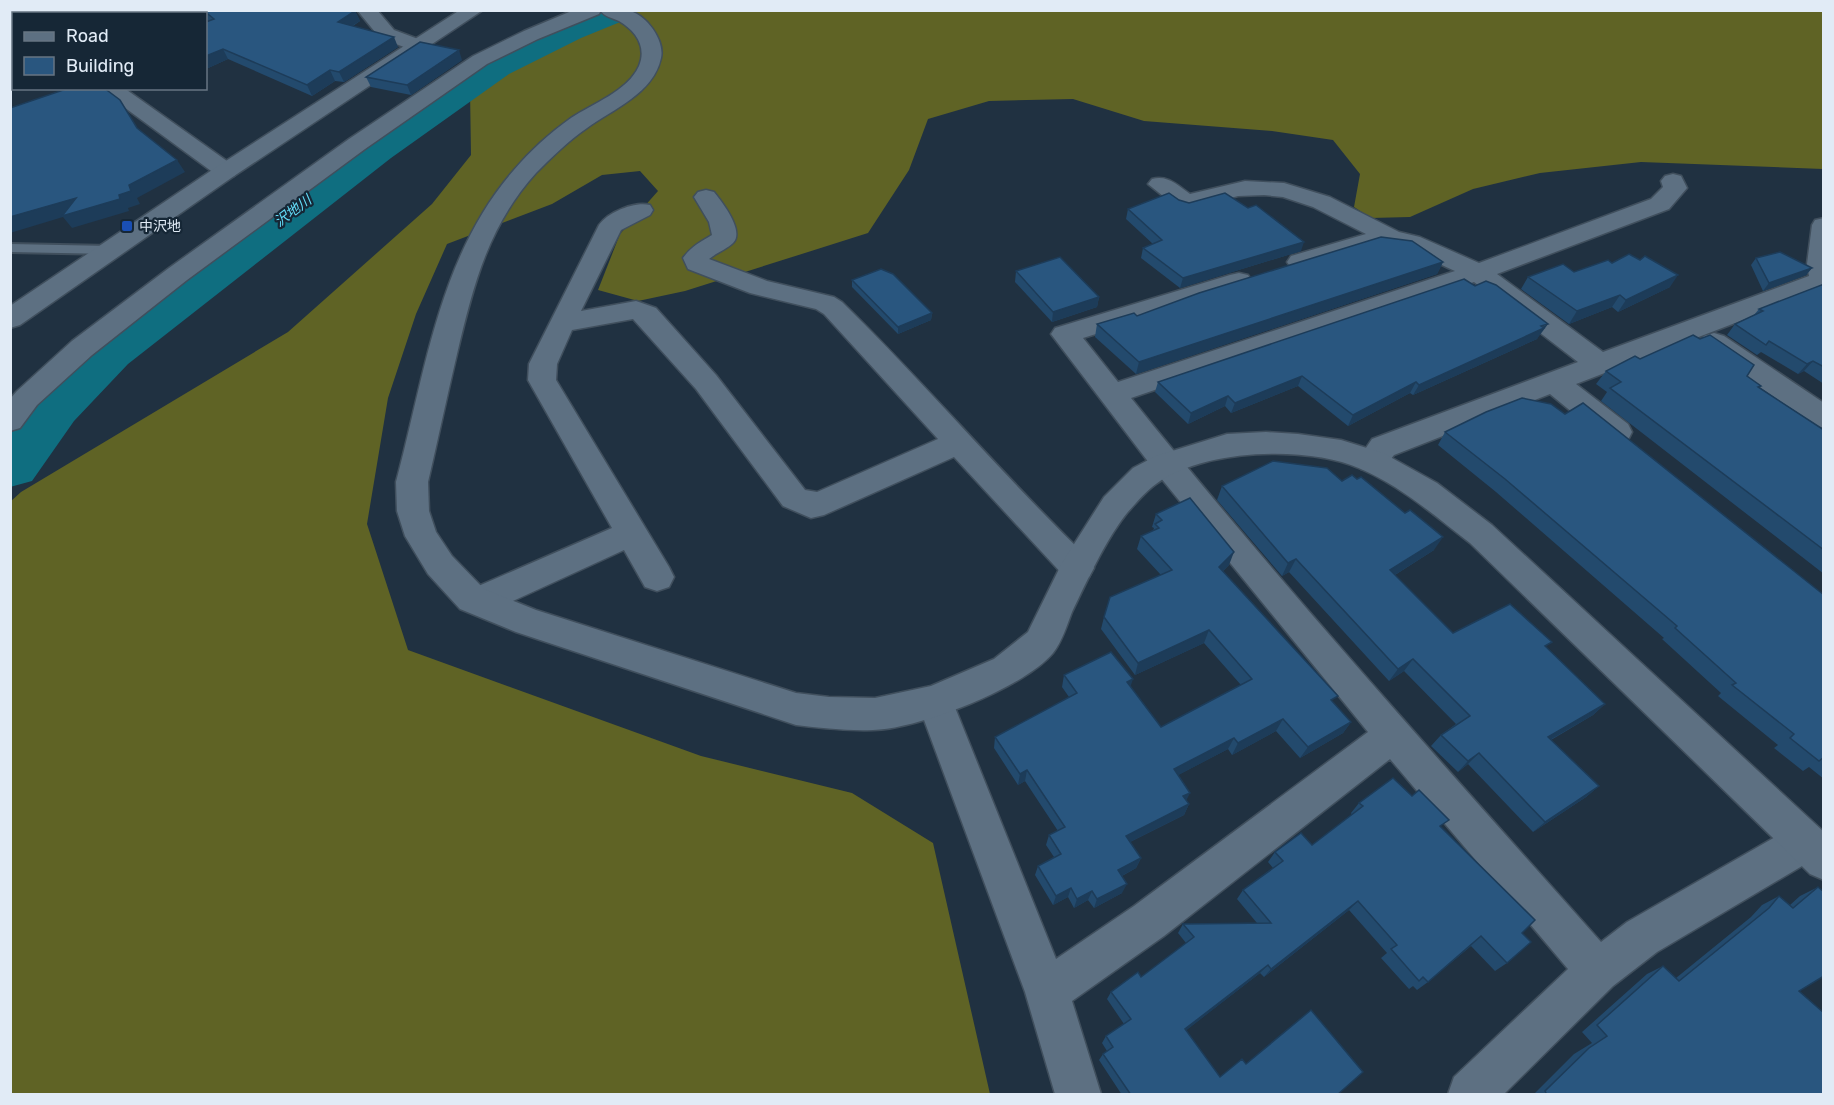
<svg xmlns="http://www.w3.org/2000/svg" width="1834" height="1105" font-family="Rubik,'Noto Sans JP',sans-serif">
<rect width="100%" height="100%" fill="#203141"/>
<path fill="#5f6325" d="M623 11H1823V169L1641 162 1540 173 1473 189 1410 217 1371 218 1354 207 1360 174 1333 140 1272 131 1144 121 1073 99 989 101 928 119 909 170 868 233 685 291 638 301 598 290 620 234 658 191 640 171 602 175 552 204 447 244 416 314 388 398 367 524 408 650 701 756 852 793 933 843 990 1094H11L10 502 21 492 288 332 432 204 471 155 470 90 578 31Z"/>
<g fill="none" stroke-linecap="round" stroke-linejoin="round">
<path fill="#0f6e80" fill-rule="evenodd" d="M581 10H635L630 18 581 38 509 74 391 158 128 364 74 421 32 481 10 487V420L32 393 88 338 359 138 479 56Z"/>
<g stroke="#404f5d" stroke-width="4">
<path id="lane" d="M10 244 111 246 117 250 111 254 10 252Z"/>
</g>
<g stroke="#404f5d" stroke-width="3">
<g id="street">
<path d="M166 10H190L188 14H164Z"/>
<path d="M357 10H377L394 30 426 42 429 46 426 50H412L380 38Z"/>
<path d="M574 10H601L599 14 538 39 487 64 365 149 187 280 92 355 37 405 20 428 10 431V399L17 391 72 341 169 268 349 139 473 56 524 31Z"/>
<path d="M10 56 14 57V69L10 68Z"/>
<path d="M98 88H124L234 166 238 171 234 176 226 178 218 176Z"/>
<path d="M1673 174 1681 176 1687 188 1669 209 1497 274 1603 352 1809 276 1807 264 1812 225 1815 220 1824 218V289L1576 384 1628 424 1632 432 1628 440 1617 443 1606 440 1550 394 1394 455C1384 468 1378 474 1361 469L1357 461 1372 439 1578 362 1474 282 1131 398C1281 585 1442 763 1601 942L1627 922 1791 828 1805 823 1819 828C1824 839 1824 845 1819 856L1657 952 1613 986 1504 1094H1448L1454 1077 1568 969 1390 759 1164 936 1072 1001 1101 1094H1055L1025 992 917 701 922 690 935 685 948 690 1056 959 1134 906 1368 732 1156 472 1051 334 1055 328 1230 275 1239 273 1248 275 1252 281 1248 287 1083 338 1118 382 1455 271C1438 264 1421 253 1404 248 1374 239 1330 262 1300 270L1291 268 1287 262 1291 256 1366 234 1313 207 1283 197 1264 195 1238 196 1187 210 1178 208 1148 184 1152 179C1168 175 1177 185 1190 194L1245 181 1284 183 1330 197 1399 232 1420 237 1479 263 1651 199 1663 187 1661 181 1665 176Z"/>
<path d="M706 190 714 192C722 202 745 231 733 243 727 249 716 253 709 259L767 281 834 297 842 302C927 385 1003 476 1089 559L1094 568 1089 577 1077 581 1065 577 954 457 824 515 811 518 783 506 696 389 633 319 572 330 557 364 556 380 669 567 674 577 669 587 657 591 645 587 624 550 491 611 479 615 467 611 462 601 467 591 612 528 528 380 529 364 599 225C608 212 635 201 650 205L653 210 650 215 621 230 581 311 636 301 656 308 716 375 805 490 817 492 938 439 824 314 816 309 750 293 688 269 683 258C691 247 700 242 712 235L709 222 694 197 698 192Z"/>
<path d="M1714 333 1724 336 1824 403V428L1814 425 1704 348 1700 342 1704 336Z"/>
</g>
</g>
<g stroke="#404f5d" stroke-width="3">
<g id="secondary">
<path d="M460 10H483L234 176 20 325 10 328V306L218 166Z"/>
<path d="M600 10C608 10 619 9 627 10 646 14 665 40 661 58 654 93 613 109 587 128 568 141 552 157 536 173 488 226 473 286 457 354 447 396 438 439 428 482L429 511 436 532 452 556 484 589 536 610 796 693 829 697 875 698 931 686 994 659 1028 632 1062 563 1104 497 1133 468 1156 456 1227 434 1266 432 1298 434 1341 440 1383 453 1437 483 1492 525 1824 832V880L1810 874 1470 543C1435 516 1402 487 1361 469 1308 445 1203 449 1156 484 1146 491 1135 504 1127 513 1106 539 1087 581 1072 612 1067 625 1062 642 1053 653 1024 688 918 729 873 730 847 731 821 728 796 725L516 632 460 609 428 574 405 536 397 511 396 482C425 375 438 257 514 170 530 151 550 133 571 118 592 104 628 91 639 66 647 47 636 31 619 21 613 18 604 17 600 10Z"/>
</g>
</g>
<use href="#lane" fill="#5d7082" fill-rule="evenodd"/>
<use href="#street" fill="#5d7082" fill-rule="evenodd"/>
<use href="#secondary" fill="#5d7082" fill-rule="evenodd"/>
</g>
<g fill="#234a6d">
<path d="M10 10H85L83 14H14V35H10Z"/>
<path d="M202 10 355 11 360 21 353 26 398 47 344 82 335 81 312 96 228 59 206 69 208 21 206 17V14H204Z"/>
<path d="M462 60 411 95 371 87 366 77Z"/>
<path d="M1179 200 1301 251 1180 288 1141 258 1143 248 1153 244 1126 219 1128 209Z"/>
<path d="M1756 258 1812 268 1806 275 1763 291 1751 265Z"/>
<path d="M1443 262 1437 274 1136 374 1095 337 1097 324 1137 316Z"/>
<path d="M1612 263 1670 287 1618 312 1612 307 1569 324 1521 289 1528 277 1574 272Z"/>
<path d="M1016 271 1099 297 1097 307 1052 322 1015 282Z"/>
<path d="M852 280 932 313 931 320 898 334 852 287Z"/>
<path d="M1824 284V384L1804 371 1798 374 1761 352 1757 355 1727 335 1735 324 1754 315 1759 309Z"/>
<path d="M1541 334 1539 335 1537 339 1413 395 1410 393 1348 426 1298 386 1231 413 1225 406 1188 424 1155 392 1158 382Z"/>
<path d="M1640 359 1747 376 1759 387 1824 430V574L1601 401 1607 392 1596 384 1606 371Z"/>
<path d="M1445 432 1824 595V779L1809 767 1803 771 1774 748 1778 745 1718 696 1721 693 1662 639 1664 638 1496 492 1438 445Z"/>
<path d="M1342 481 1434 550 1395 575 1453 633 1547 648 1605 704 1593 715 1551 740 1599 786 1586 797 1533 832 1468 764 1458 772 1431 746 1441 735 1456 724 1404 671 1389 681 1289 572 1282 576 1217 500 1222 486Z"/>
<path d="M1156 514 1229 565 1223 571 1333 703 1351 722 1343 733 1300 758 1276 731 1232 755 1228 749 1178 775 1186 800 1189 804 1184 815 1130 842 1141 858 1136 868 1122 876V893L1094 908 1088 900 1074 908 1068 897 1053 905 1035 875 1038 866 1054 857 1046 845 1049 835 1058 831 1025 781 1018 785 994 748 995 737 1069 697 1062 687 1064 675 1130 687 1161 727 1241 685 1204 643 1135 675 1101 629 1104 617 1161 575 1137 549 1141 536 1153 531 1154 528 1152 527Z"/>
<path d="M1359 803 1441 827 1522 933 1507 963 1495 971 1471 946 1428 982 1417 990 1413 986 1409 989 1381 958 1387 953 1349 910 1264 977 1260 973 1186 1030 1220 1077 1246 1064 1337 1095H1122L1099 1060 1103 1054 1107 1051 1102 1043 1106 1036 1124 1024 1107 999 1111 992 1141 977 1186 943 1178 933 1183 924 1257 923 1237 899 1243 890 1273 868 1268 862 1275 852 1312 845 1352 815 1351 813Z"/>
<path d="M1818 887 1799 991 1824 1095H1533L1574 1054 1592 1043 1582 1032 1647 974 1663 966 1676 978 1751 917 1762 905 1779 896 1790 905 1800 896Z"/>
</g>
<g fill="#1d3c59">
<path d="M73 10H85L83 14H71Z"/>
<path d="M355 11 360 21 342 32 338 22Z"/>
<path d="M394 37 398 47 344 82 339 72Z"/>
<path d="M223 49 228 59 206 69V56Z"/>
<path d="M459 50 462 60 411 95 407 85Z"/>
<path d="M330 70 335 81 312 96 307 85Z"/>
<path d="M177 160 185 172 137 198 140 204 128 208 129 211 72 228 63 217 10 233V217L76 198 119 195 129 185Z"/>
<path d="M1304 242 1301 251 1180 288 1183 278Z"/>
<path d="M1443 262 1437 274 1136 374 1139 362Z"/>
<path d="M1812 268 1806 275 1763 291 1769 283Z"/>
<path d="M1678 275 1670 287 1618 312 1626 300Z"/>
<path d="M1620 295 1612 307 1569 324 1577 311Z"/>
<path d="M1099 297 1097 307 1052 322 1053 312Z"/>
<path d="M932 313 931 320 898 334V327Z"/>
<path d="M1548 324 1537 339 1413 395 1419 385Z"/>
<path d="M1813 361 1804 371 1798 374 1807 364Z"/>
<path d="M1302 376 1298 386 1231 413 1235 403Z"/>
<path d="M1416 382 1410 393 1348 426 1353 415Z"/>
<path d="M1228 396 1225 406 1188 424 1191 413Z"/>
<path d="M1443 537 1434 550 1382 583 1390 570Z"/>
<path d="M1234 552 1229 565 1214 579 1219 567Z"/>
<path d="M1296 559 1289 572 1282 576 1288 563Z"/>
<path d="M1209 630 1204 643 1135 675 1138 663Z"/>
<path d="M1413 659 1404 671 1389 681 1398 669Z"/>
<path d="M1133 679 1129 691 1127 682Z"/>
<path d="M1605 704 1593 715 1536 748 1548 737Z"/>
<path d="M1283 719 1276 731 1232 755 1238 743Z"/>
<path d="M1351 722 1343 733 1300 758 1308 747Z"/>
<path d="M1234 738 1228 749 1169 780 1174 769Z"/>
<path d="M1479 753 1468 764 1458 772 1468 761Z"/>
<path d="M1027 770 1025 781 1018 785 1020 774Z"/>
<path d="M1599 786 1586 797 1533 832 1545 822Z"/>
<path d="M1190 793 1185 803 1183 796Z"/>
<path d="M1189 804 1184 815 1122 846 1126 836Z"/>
<path d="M1141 858 1136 868 1114 880 1118 870Z"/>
<path d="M1127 884 1122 893 1094 908 1097 899Z"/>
<path d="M1071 888 1068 897 1053 905 1056 896Z"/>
<path d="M1092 891 1088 900 1074 908 1077 899Z"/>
<path d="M1358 901 1349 910 1264 977 1271 969Z"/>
<path d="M1268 965 1260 973 1179 1036 1185 1029Z"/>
</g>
<g fill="#29567f" stroke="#1d3c59" stroke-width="1.5">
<path d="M10 10H73L71 14H14V26H10Z"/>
<path d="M203 10H355V11L338 22 394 37 339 72 330 70 307 85 223 49 206 56V22L214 19Z"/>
<path d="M420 42 459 50 407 85 366 77Z"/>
<path d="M69 88H104L120 100 137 128 177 160 129 185 131 191 119 195 120 199 62 216 76 198 10 217V108Z"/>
<path d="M1169 193 1179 200 1189 203 1225 193 1248 208 1256 205 1304 242 1183 278 1143 248 1162 240 1128 209Z"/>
<path d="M1381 237 1412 241 1443 262 1139 362 1097 324 1134 313 1137 316 1199 293Z"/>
<path d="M1780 252 1812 268 1769 283 1756 258Z"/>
<path d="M1629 254 1640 260 1645 256 1678 275 1626 300 1620 295 1577 311 1528 277 1563 264 1574 272 1608 260 1612 263Z"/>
<path d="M1060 257 1099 297 1053 312 1016 271Z"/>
<path d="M881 269 893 274 932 313 898 327 852 280Z"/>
<path d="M1464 279 1475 286 1486 281 1496 285 1548 324 1541 326 1544 328 1419 385 1416 382 1353 415 1302 376 1235 403 1228 396 1191 413 1158 382Z"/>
<path d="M1824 284V367L1813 361 1807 364 1769 341 1766 345 1735 324 1763 311 1759 309Z"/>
<path d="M1693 335 1700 339 1710 335 1754 365 1747 376 1761 386 1758 387 1824 430V550L1610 388 1621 382 1606 371 1635 356 1640 359Z"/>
<path d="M1522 398 1551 404 1565 414 1583 403 1824 595V757L1819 761 1790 738 1794 734 1732 685 1736 683 1675 628 1677 626 1505 479 1445 432 1486 412Z"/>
<path d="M1273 461 1327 468 1342 481 1352 475 1357 479 1361 477 1405 513 1410 510 1443 537 1390 570 1453 633 1510 604 1552 642 1545 646 1605 704 1548 737 1599 786 1545 822 1479 753 1468 761 1441 735 1470 716 1413 659 1398 669 1296 559 1288 563 1222 486Z"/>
<path d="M1190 498 1234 552 1219 567 1338 696 1331 700 1351 722 1308 747 1283 719 1238 743 1234 738 1174 769 1190 793 1183 796 1189 804 1126 836 1141 858 1118 870 1127 884 1097 899 1092 891 1077 899 1071 888 1056 896 1038 866 1061 854 1049 835 1065 827 1027 770 1020 774 995 737 1077 693 1064 675 1111 652 1133 679 1127 682 1161 727 1252 679 1209 630 1138 663 1104 617 1110 597 1172 570 1141 536 1159 528 1155 524 1162 520 1156 514Z"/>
<path d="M1393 778 1412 796 1419 790 1449 820 1440 826 1535 920 1522 933 1531 942 1507 963 1481 936 1428 982 1423 977 1419 981 1391 949 1397 945 1358 901 1271 969 1268 965 1185 1029 1220 1077 1242 1059 1246 1064 1311 1010 1363 1072 1337 1095H1131L1103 1054 1113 1047 1106 1036 1131 1019 1111 992 1138 972 1141 977 1194 937 1183 924 1271 923 1243 890 1283 861 1275 852 1301 833 1312 845 1363 806 1359 803Z"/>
<path d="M1818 887 1824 892V976L1799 991 1824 1013V1095H1547L1545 1091 1589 1048 1607 1036 1597 1025 1663 966 1679 981 1769 908 1779 896 1793 908Z"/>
</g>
<rect fill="#1a4fb4" stroke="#162736" stroke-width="2" x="121" y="220" width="12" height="12" rx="3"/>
<g text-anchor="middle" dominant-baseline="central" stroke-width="4.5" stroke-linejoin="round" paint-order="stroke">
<g font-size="14" font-style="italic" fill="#63dcf8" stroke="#162736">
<text transform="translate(293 211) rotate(-37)">沢地川</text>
</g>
<g font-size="14" fill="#e1ebf6" stroke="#162736" text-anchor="start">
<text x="139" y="226">中沢地</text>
</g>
</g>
<rect width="1834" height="1105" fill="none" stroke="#e1ebf6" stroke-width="24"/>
<rect x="12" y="12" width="195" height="78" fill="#162736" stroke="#677583" stroke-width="1.5"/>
<rect x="24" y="32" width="30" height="9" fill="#5d7082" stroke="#677583" stroke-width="1.5"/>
<text x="66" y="42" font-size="18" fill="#e1ebf6">Road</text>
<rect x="24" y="57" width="30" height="18" fill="#29567f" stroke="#677583" stroke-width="1.5"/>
<text x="66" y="72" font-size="18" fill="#e1ebf6">Building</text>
</svg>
